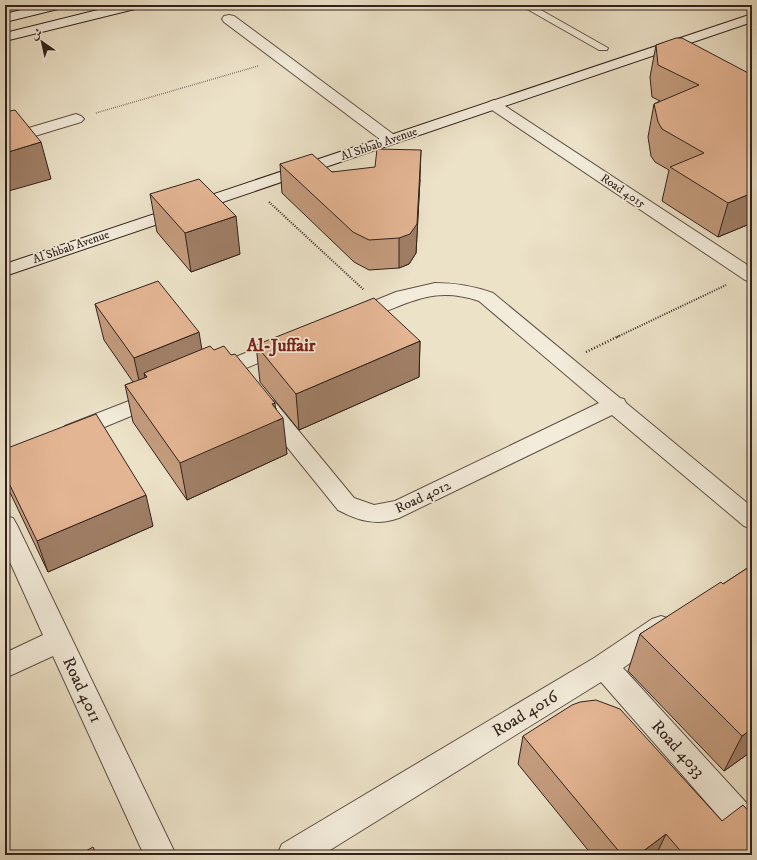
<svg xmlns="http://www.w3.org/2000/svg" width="757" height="860" font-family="'IM FELL DW Pica',Amiri,serif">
<rect width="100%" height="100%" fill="#ece2c8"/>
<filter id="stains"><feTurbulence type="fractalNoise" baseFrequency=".005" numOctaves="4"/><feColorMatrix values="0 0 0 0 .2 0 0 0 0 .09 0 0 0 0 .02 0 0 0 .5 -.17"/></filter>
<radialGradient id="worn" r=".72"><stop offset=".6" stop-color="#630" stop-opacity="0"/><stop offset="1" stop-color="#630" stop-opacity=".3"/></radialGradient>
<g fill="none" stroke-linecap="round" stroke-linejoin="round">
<g stroke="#605147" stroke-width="2">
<path id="lane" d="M520 5H532L608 48 607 50H599Z"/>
</g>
<g stroke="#605147" stroke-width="2">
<g id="street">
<path d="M229 15 234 16 397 137 399 140 397 143H385L224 22 222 19 224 16Z"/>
<path d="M494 100 499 102 752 268V282L745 280 489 108 486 105 489 102Z"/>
<path d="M76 114 81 116 84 119 81 122 5 145V135Z"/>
<path d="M435 283C456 283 473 286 493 293L620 398 624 399 626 403 752 507V529L744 526 612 415 399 518C376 526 359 521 338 510L258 411 255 406 258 401 266 399 274 401 354 498 374 505 395 501 599 403 479 301C426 283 402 310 354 322L347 320 344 316 347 312 396 292Z"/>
<path d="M285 337 292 339 295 344 292 349 222 378 215 380 208 378 205 373 208 368Z"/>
<path d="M157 390 165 392 168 397 165 402 73 440 65 438 62 432 65 426Z"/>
<path d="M5 516 13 518 17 525 176 855H144L53 656 5 678V653L43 635 5 551Z"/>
<path d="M661 616 670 619 674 627 670 635 623 668 752 809V846L741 842 601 682 322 855H277L282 844 594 658 652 619Z"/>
</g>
</g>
<g stroke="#31211c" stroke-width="2">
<g id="secondary">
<path d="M41 5H63L62 8 5 22V14Z"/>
<path d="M118 5H140L139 8 5 41V33Z"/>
<path d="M752 14V22L5 276V264Z"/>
</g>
</g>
<path stroke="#31211c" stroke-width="1.5" stroke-dasharray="0.5 1.5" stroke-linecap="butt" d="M96 113 258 66"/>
<g stroke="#31211c" stroke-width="2" stroke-dasharray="1 1.5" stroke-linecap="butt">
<path d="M269 202 364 290"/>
<path d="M617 337 726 285"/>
</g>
<path stroke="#31211c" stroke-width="2.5" stroke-dasharray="1 2" stroke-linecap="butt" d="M586 352 619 336"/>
<use href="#lane" fill="#f3ecdb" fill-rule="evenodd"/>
<use href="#street" fill="#f3ecdb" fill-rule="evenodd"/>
<use href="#secondary" fill="#f3ecdb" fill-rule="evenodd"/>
</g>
<g fill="#c49c7e" stroke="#31211c">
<path d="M682 38 752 223 718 237 662 201 669 170 655 162 651 156 648 137 654 104 660 101 652 97 650 77 656 45Z"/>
<path d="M280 164 332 172 420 179 416 253 409 264 399 268 369 270 354 262 282 193Z"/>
<path d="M150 194 240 254 191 272 157 232Z"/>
<path d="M95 304 202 350H214L276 408 287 454 187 500 133 422 125 385 133 382 104 340Z"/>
<path d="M420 341 419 377 299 430 260 382 256 345Z"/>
<path d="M5 449 153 526 48 572 5 482Z"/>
<path d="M752 565V751L724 771 628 671 640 634 723 584Z"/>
<path d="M523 736 722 821 752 855H592L518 764Z"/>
</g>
<g fill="#a07f67" stroke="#31211c">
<path d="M41 142 51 179 5 192V153Z"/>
<path d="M421 150 420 179 416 253 409 264 399 268V238Z"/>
<path d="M752 193V223L718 237 728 203Z"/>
<path d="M236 216 240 254 191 272 185 233Z"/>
<path d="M199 332 205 368 147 377 144 373 148 391 142 394 134 358Z"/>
<path d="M420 341 419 377 299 430 296 394Z"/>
<path d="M275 403 277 421 283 418 287 454 187 500 180 463 272 404Z"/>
<path d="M146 495 153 526 48 572 37 541Z"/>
<path d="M752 729V751L724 771 742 736Z"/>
<path d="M666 834 656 855H638Z"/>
</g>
<g fill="#e4b593" stroke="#31211c">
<path d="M676 38H682L752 75V193L728 203 670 167 704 153 662 129 658 122 654 104 699 85 658 65 656 45Z"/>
<path d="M15 110 41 142 5 153V112Z"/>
<path d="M377 149 421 150 417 224 410 234 399 238 369 240 353 232 280 164 312 154 332 172 375 167Z"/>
<path d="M199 179 236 216 185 233 150 194Z"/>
<path d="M158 281 199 332 134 358 95 304Z"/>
<path d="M374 298 420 341 296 394 256 345Z"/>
<path d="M210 346 214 350 224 346 231 355 235 354 275 403 272 404 283 418 180 463 125 385 147 377 144 373Z"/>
<path d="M96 414 146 495 37 541 5 475V449Z"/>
<path d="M752 565V729L742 736 640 634 721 582 723 584Z"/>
<path d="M596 700 620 709 722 821 743 805 752 815V855H684L666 834 638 855H622L523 736 572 705 580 702Z"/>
<path d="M93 847 97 855H79Z"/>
</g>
<g text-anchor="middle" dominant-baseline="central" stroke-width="3.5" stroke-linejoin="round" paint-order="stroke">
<g font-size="12" fill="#31211c" stroke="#f3ecdb">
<text transform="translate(379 144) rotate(-19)">Al Shbab Avenue</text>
<text transform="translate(623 191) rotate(34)">Road 4015</text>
<text transform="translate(71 247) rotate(-19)">Al Shbab Avenue</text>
</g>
<g font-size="14" fill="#31211c" stroke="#f3ecdb">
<text transform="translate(423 497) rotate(-25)">Road 4012</text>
</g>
<g font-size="17" fill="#31211c" stroke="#f3ecdb">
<text transform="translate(82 690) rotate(65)">Road 4011</text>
<text transform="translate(525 714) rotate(-31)">Road 4016</text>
<text transform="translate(678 749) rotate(48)">Road 4033</text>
</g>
<g font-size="18" font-weight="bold" fill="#7a1f14" stroke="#f3ecdb">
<text x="281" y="346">Al-Juffair</text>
</g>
</g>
<rect width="757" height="860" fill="none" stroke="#ece2c8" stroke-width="20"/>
<rect x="6" y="6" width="745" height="848" fill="none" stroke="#31211c" stroke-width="2"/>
<rect x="10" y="10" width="737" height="840" fill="none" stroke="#31211c"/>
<g transform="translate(42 42) rotate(326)" stroke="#f3ecdb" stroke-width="3" paint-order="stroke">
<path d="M0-3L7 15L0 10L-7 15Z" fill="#31211c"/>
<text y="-6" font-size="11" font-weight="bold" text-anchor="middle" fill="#31211c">ش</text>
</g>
<rect width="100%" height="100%" filter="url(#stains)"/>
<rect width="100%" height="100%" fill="url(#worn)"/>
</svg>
